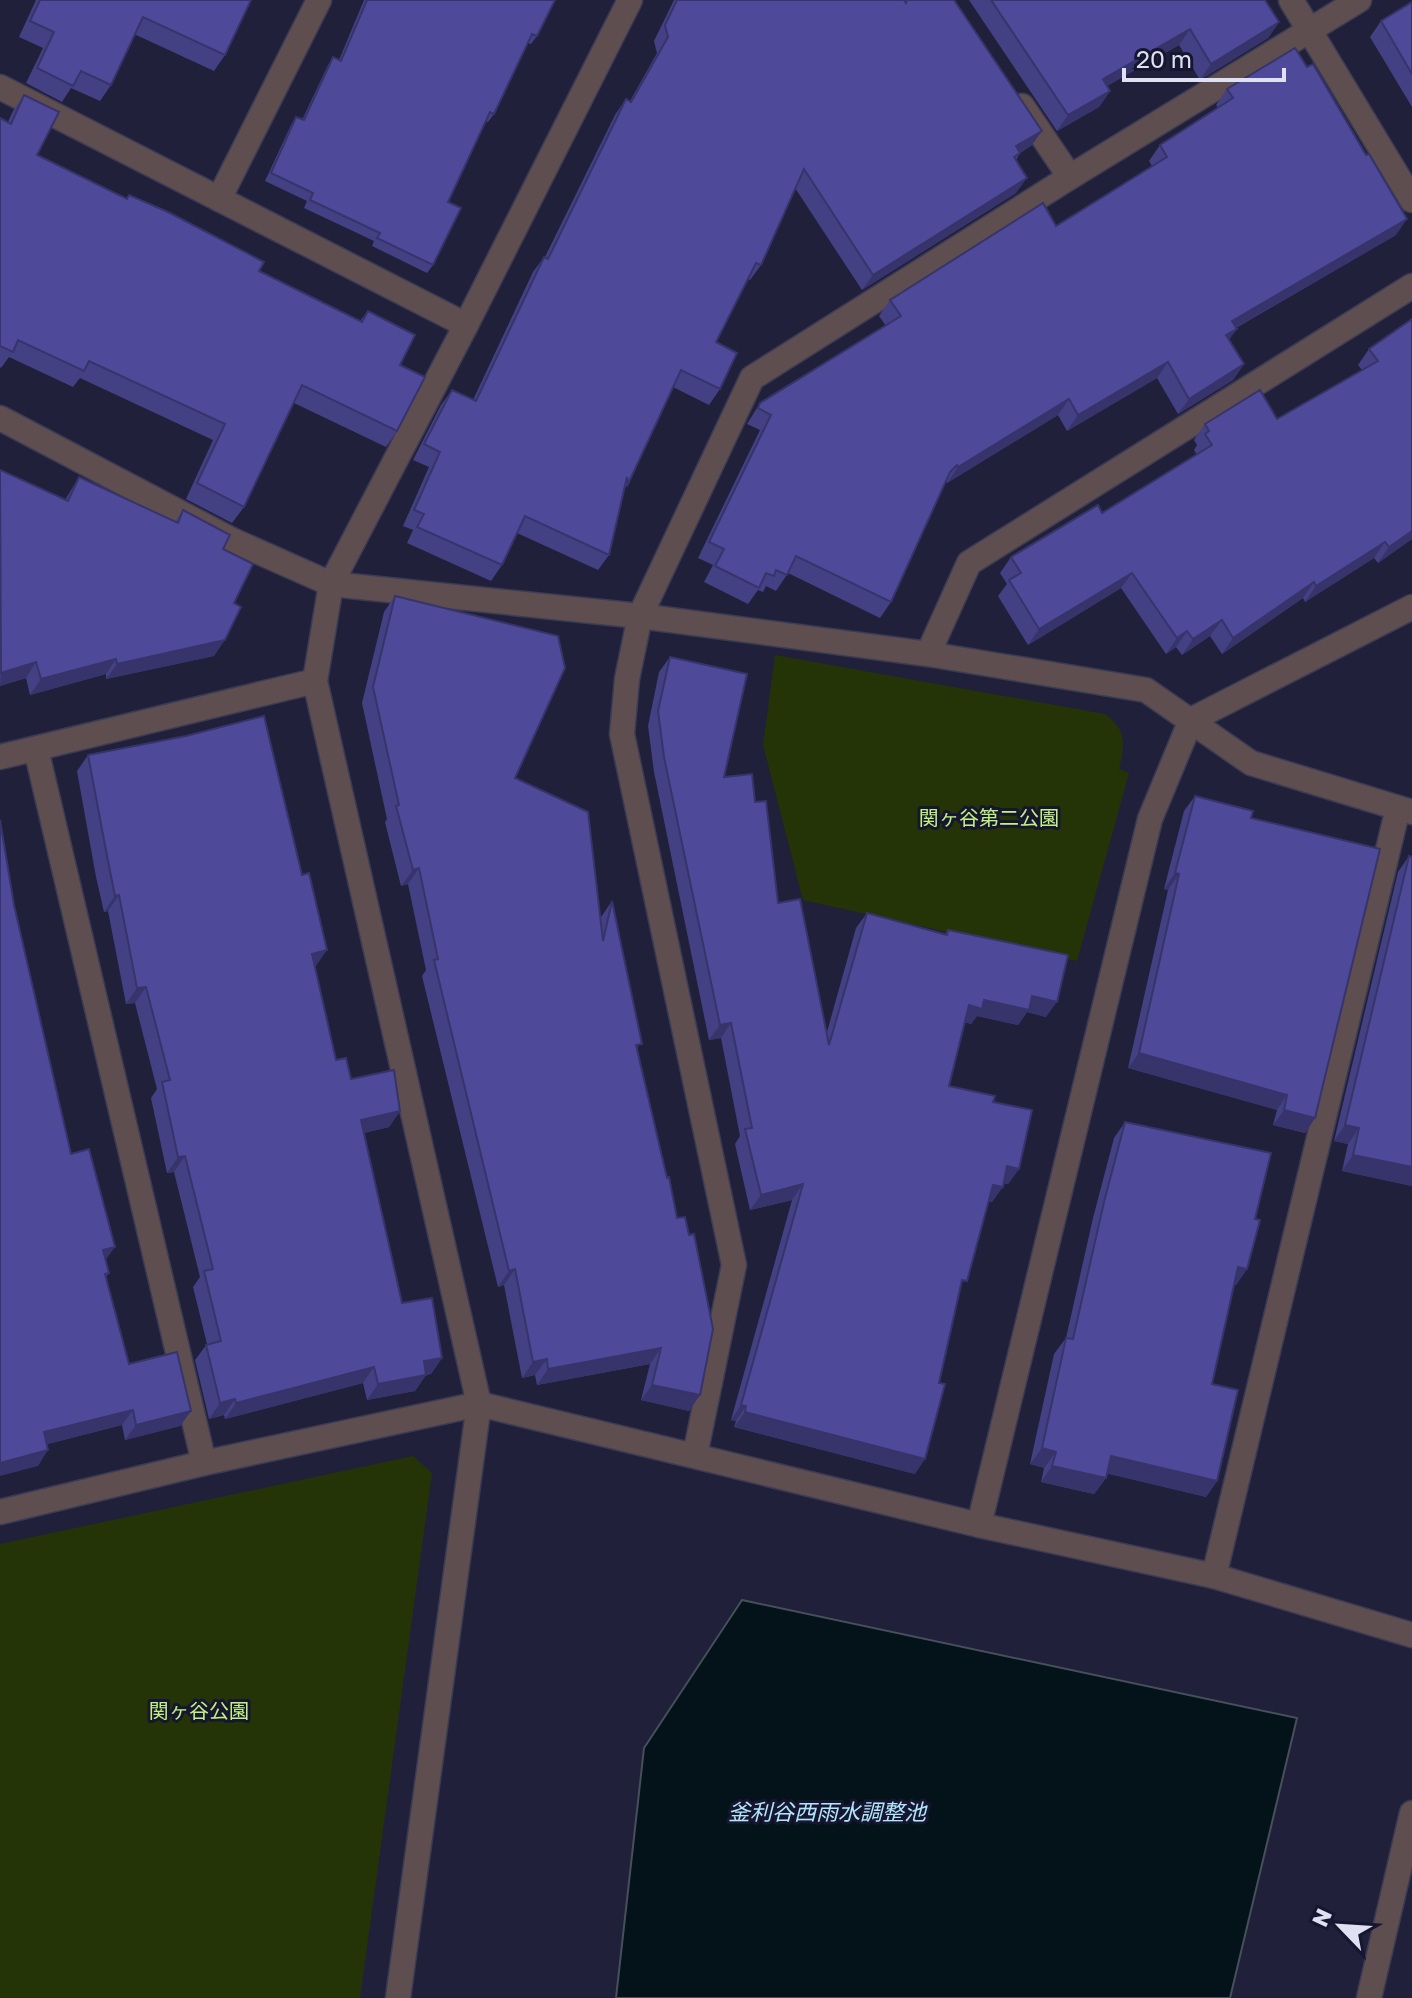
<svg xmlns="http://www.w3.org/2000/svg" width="1412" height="1998" font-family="'Golos Text','Noto Sans JP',sans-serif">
<rect width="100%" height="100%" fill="#20203a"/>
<g fill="#243407">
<path d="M775 655 1105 714C1127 731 1125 743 1119 769L1129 773 1077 961 803 900 763 745Z"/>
<path d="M413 1456 432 1473 360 1998H0V1544Z"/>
</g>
<path fill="#041319" stroke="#46505a" stroke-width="2" d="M742 1600 1297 1718 1230 1998H616L644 1748Z"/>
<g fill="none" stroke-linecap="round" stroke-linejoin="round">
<g stroke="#3b3b54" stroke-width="27">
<g id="minor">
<path d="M1291 0 1412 200"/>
<path d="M0 87 466 325"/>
<path d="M1022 106 1070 177"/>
<path d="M219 199 319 0"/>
<path d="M0 418 232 540 331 584 640 616 928 654 1146 690 1251 763 1412 812"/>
<path d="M928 654 969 563 1412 286"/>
<path d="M36 749 204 1463"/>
<path d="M0 757 315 681"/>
<path d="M695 1455 734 1265 622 734 627 679 640 616 752 378 1070 177 1359 0"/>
<path d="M0 1512 204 1463 479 1404 979 1525 1214 1576 1412 1635"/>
<path d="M979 1525 1150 819 1191 720 1412 607"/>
<path d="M1214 1576 1398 808"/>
<path d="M398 1998 479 1404 315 681 331 584 466 325 630 0"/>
<path d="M1369 1998 1412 1813"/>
</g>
</g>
<use href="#minor" stroke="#5e4e50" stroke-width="24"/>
</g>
<g fill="#434084">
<path d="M36 0H251L225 55 214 71 134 34 111 85 100 101 71 88 62 102 26 83 43 48 19 37Z"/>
<path d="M364 0H555L537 36 531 44 528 43 494 114 488 122 485 121 448 202 433 265 427 273 372 246 374 241 304 208 307 201 265 181 291 125 296 117 302 120 328 65 333 57 339 60Z"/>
<path d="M674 0H954L1042 131 1031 146 1020 153 1016 160V193L862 290 795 188 761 265 750 280 748 279 716 342 720 389 709 405 673 387 628 484 624 489 609 555 598 570 517 533 502 565 491 581 407 543 413 530 403 526 429 467 413 460 441 405 452 390 473 400 533 272 544 257H545L615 115 626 99 630 101 657 53 654 41Z"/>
<path d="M969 0H1265L1279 22 1268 38 1200 80 1179 45 1107 86 1110 91 1099 107 1057 131Z"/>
<path d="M1412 2V107L1370 37 1381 21Z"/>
<path d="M1227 89 1396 235 1236 328 1229 339 1244 364 1233 380 1178 414 1157 378 1067 431 1058 415 947 483 946 481 891 602 880 618 788 573 776 591 766 586 763 592 758 590 748 604 704 582 713 565 698 558 760 430 747 424 760 403 886 326 879 316 890 300 1056 226 1152 166 1149 161 1160 145 1218 108 1216 105Z"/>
<path d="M24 95 37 155 126 199 129 195 259 271 360 321 368 311 400 365 397 431 386 447 294 403 244 507 232 523 186 499 213 440 80 378 73 387 9 357 1 368 0 367V118L8 122 13 111Z"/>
<path d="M1412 319V539L1378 563 1374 558 1305 602 1303 598 1222 654 1210 636 1182 655 1176 647 1166 654 1121 588 1028 645 998 596 1007 584 1000 573 1011 557 1102 513 1197 455 1194 450 1197 445 1194 440 1205 424 1277 419 1362 370 1358 365 1369 349Z"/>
<path d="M0 470 65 500 79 477 175 522 183 510 223 549 234 603 214 656 106 679V674L30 695 26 678 0 686Z"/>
<path d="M395 596 515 778 601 920V917L612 901 638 1050 700 1395 689 1411 641 1400 650 1364 537 1385 535 1375 522 1378 504 1285 498 1287 422 976 426 970 408 884 401 886 385 822 387 819 362 703 384 612Z"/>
<path d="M670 657 724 777 755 802 778 903 827 1032 856 928 867 913 945 934 948 930 1046 1017 1027 1012 1018 1025 977 1016 971 1024 964 1022 949 1086 993 1102 1019 1169 1008 1184 1004 1183 992 1202 988 1201 960 1290 915 1474 734 1427 736 1421 731 1420 792 1200 750 1210 735 1144 740 1136 721 1038 709 1040 654 772 648 726 659 672Z"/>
<path d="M88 755 302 875 327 950 314 966 336 1060 351 1079 400 1111 389 1127 364 1133 402 1303 442 1358 431 1374 426 1375 415 1391 367 1400 363 1383 225 1419 224 1415 209 1419 195 1360 207 1344 193 1287 200 1277 174 1172 167 1173 151 1098 157 1089 135 1003 126 1004 108 911 104 912 96 877 77 771Z"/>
<path d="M1195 796 1251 818 1315 1118 1305 1133 1273 1125 1277 1110 1128 1068 1168 890 1164 889 1184 811Z"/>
<path d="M1409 856 1412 857V1186L1342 1171 1348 1144 1334 1141 1398 872Z"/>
<path d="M14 905 71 1154 106 1260 109 1273 106 1277 129 1364 191 1411 180 1426 125 1440 122 1425 47 1444 38 1466Z"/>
<path d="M1125 1122 1255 1219 1247 1269 1236 1285 1234 1284 1212 1384 1217 1481 1206 1497 1107 1473 1106 1478 1094 1494 1041 1482 1044 1468 1030 1464 1054 1354 1066 1338 1093 1218 1114 1138Z"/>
</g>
<g fill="#37346b">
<path d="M1279 22 1268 38 1200 80 1211 64Z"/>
<path d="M1190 29 1179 45 1092 94 1103 79Z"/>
<path d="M1110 91 1099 107 1057 131 1068 115Z"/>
<path d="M1042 131 1031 146 1005 162 1016 146Z"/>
<path d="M1027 178 1016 193 862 290 873 275Z"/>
<path d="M1407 219 1396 235 1221 336 1232 321Z"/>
<path d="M1237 329 1226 344V335Z"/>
<path d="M1168 362 1157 378 1067 431 1078 415Z"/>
<path d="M1244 364 1233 380 1178 414 1189 399Z"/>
<path d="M1069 399 1058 415 947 483 958 467Z"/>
<path d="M1412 531V539L1378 563 1389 547Z"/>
<path d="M1385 542 1374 558 1305 602 1316 586Z"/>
<path d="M1132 573 1121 588 1028 645 1039 629Z"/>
<path d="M1314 582 1303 598 1222 654 1233 638Z"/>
<path d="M1222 620 1210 636 1182 655 1193 639Z"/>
<path d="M1187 631 1176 647 1166 654 1177 638Z"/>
<path d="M225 640 214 656 106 679 117 664Z"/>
<path d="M116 659 106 674 30 695 41 679Z"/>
<path d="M36 662 26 678 0 686 1 673Z"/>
<path d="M419 868 408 884 401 886 413 870Z"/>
<path d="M1175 873 1179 874 1168 890 1164 889Z"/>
<path d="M119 895 108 911 104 912 115 896Z"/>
<path d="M327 950 316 966 300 969 312 954Z"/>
<path d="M146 987 135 1003 126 1004 137 988Z"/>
<path d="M1032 996 1057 1002 1046 1017 1027 1012 1018 1025 977 1016 971 1024 958 1020 969 1005 984 1000Z"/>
<path d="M731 1023 721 1038 709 1040 720 1025Z"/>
<path d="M1139 1053 1287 1095 1277 1110 1128 1068Z"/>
<path d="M1284 1110 1315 1118 1305 1133 1273 1125Z"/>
<path d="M400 1111 389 1127 350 1136 361 1120Z"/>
<path d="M1345 1125 1359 1128 1348 1144 1334 1141Z"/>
<path d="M1353 1155 1412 1167V1186L1342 1171Z"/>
<path d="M185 1156 174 1172 167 1173 178 1157Z"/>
<path d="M1007 1166 1019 1169 1008 1184 997 1181Z"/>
<path d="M803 1184 792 1200 750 1210 761 1195Z"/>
<path d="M993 1185 1003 1187 992 1202 982 1200Z"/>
<path d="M115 1247 104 1262 103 1250Z"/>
<path d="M1238 1267 1247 1269 1236 1285 1227 1282Z"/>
<path d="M515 1269 504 1285 498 1287 509 1271Z"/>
<path d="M661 1348 650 1364 537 1385 548 1369Z"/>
<path d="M442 1358 431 1374 413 1377 424 1361Z"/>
<path d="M547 1359 535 1375 522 1378 533 1362Z"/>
<path d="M374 1367 363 1383 225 1419 236 1403Z"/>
<path d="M426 1375 415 1391 367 1400 378 1384Z"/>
<path d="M652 1385 700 1395 689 1411 641 1400Z"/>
<path d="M235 1399 224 1415 209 1419 220 1403Z"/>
<path d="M741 1405 746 1406 736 1421 731 1420Z"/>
<path d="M133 1410 122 1425 33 1448 44 1432Z"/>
<path d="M191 1411 180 1426 125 1440 136 1425Z"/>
<path d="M745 1412 925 1459 915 1474 734 1427Z"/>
<path d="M1042 1448 1056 1452 1044 1468 1030 1464Z"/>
<path d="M48 1450 38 1466 0 1476V1463Z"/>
<path d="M1111 1456 1217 1481 1206 1497 1100 1472Z"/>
<path d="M1052 1466 1106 1478 1094 1494 1041 1482Z"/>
</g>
<g fill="#4e4a99" stroke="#37346b" stroke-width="2">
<path d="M40 0H251L225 55 143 17 111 85 81 71 73 86 37 68 54 32 30 21Z"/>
<path d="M367 0H555L537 36 532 34 494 114 490 112 448 202 461 208 433 265 377 238 380 233 310 200 313 193 271 173 296 117 304 120 333 57 341 61Z"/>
<path d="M677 0H904L906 3 907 0H954L1042 131 1016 146 1020 153 1014 157 1027 178 873 275 804 169 761 265 756 263 716 342 737 353 720 389 681 370 628 484 627 477 609 555 525 516 502 565 417 527 424 514 414 510 440 452 424 444 452 390 476 401 544 257 548 259 626 99 631 102 668 37 665 25Z"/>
<path d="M991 0H1265L1279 22 1211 64 1190 29 1103 79 1110 91 1068 115Z"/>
<path d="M1412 2V74L1381 21Z"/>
<path d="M1295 48 1307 67 1313 64 1366 155 1369 154 1407 219 1232 321 1237 329 1226 335 1244 364 1189 399 1168 362 1078 415 1069 399 958 467 957 465 950 472 891 602 796 556 787 575 776 570 774 576 766 573 759 588 715 566 724 549 709 542 771 415 758 408 760 403 901 316 890 300 1043 203 1056 226 1167 157 1160 145 1233 98 1227 89Z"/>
<path d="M24 95 59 112 37 155 127 199 129 195 168 212 264 262 259 271 362 322 368 311 415 335 400 365 425 377 397 431 302 385 244 507 197 483 225 424 89 361 84 371 18 340 13 352 0 346V118L11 124Z"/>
<path d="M1412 319V531L1389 547 1385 542 1316 586 1314 582 1233 638 1222 620 1193 639 1187 631 1177 638 1132 573 1039 629 1009 580 1021 573 1011 557 1098 505 1102 513 1212 445 1205 434 1209 431 1205 424 1260 390 1277 419 1378 361 1369 349Z"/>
<path d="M0 470 68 501 79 477 178 523 183 510 230 535 223 549 253 564 234 603 241 607 225 640 117 664 116 659 41 679 36 662 1 673Z"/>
<path d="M395 596 558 636 565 668 515 778 588 812 603 941 612 901 642 1044 636 1045 667 1178 669 1177 677 1218 685 1217 689 1235 694 1234 713 1329 700 1395 652 1385 661 1348 548 1369 547 1359 533 1362 515 1269 509 1271 434 960 438 959 419 868 413 870 396 806 399 805 373 687Z"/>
<path d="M670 657 747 674 724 777 752 774 755 802 766 801 778 903 800 899 829 1045 867 913 947 935 948 930 1068 955 1057 1002 1032 996 1029 1010 984 1000 982 1009 969 1005 949 1086 995 1096 993 1102 1032 1110 1019 1169 1007 1166 1003 1187 993 1185 967 1281 962 1280 939 1383 945 1384 925 1459 745 1412 746 1406 741 1405 803 1184 761 1195 745 1129 752 1128 731 1023 720 1025 664 757 658 711Z"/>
<path d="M264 716 302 875 309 873 327 950 312 954 336 1060 346 1058 351 1079 394 1070 400 1111 361 1120 402 1303 432 1298 442 1358 424 1361 426 1375 378 1384 374 1367 236 1403 235 1399 220 1403 206 1345 221 1341 204 1271 213 1269 185 1156 178 1157 162 1082 170 1080 146 987 137 988 119 895 115 896 108 861 88 755 186 736Z"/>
<path d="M1195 796 1253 811 1251 818 1380 849 1315 1118 1284 1110 1287 1095 1139 1053 1179 874 1175 873Z"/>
<path d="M0 820 14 905 71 1154 89 1149 115 1247 103 1250 109 1273 105 1274 129 1364 177 1352 191 1411 136 1425 133 1410 44 1432 48 1450 0 1463Z"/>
<path d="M1409 856 1412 857V1167L1353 1155 1359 1128 1345 1125Z"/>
<path d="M1125 1122 1271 1153 1255 1219 1260 1220 1247 1269 1238 1267 1212 1384 1238 1390 1217 1481 1111 1456 1106 1478 1052 1466 1056 1452 1042 1448 1066 1338 1073 1339 1104 1202Z"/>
</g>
<g text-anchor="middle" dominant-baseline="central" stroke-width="6" stroke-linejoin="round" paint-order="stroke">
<g font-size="20" fill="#c1f27d" stroke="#171630">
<text x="989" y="817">関ヶ谷第二公園</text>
<text x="199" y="1710">関ヶ谷公園</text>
</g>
<g font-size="22" font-style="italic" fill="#b1e7fb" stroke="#171630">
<text x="827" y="1811">釜利谷西雨水調整池</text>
</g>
</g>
<g transform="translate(1340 1926) rotate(295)" stroke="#171630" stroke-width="6" paint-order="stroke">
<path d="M0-6L14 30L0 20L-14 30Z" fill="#dfe0f2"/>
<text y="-12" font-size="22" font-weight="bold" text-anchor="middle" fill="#dfe0f2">N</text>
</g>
<path d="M1124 68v12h160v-12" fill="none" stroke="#dfe0f2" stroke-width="4"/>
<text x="1136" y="68" font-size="24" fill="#dfe0f2" stroke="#171630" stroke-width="6" paint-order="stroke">20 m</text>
</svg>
